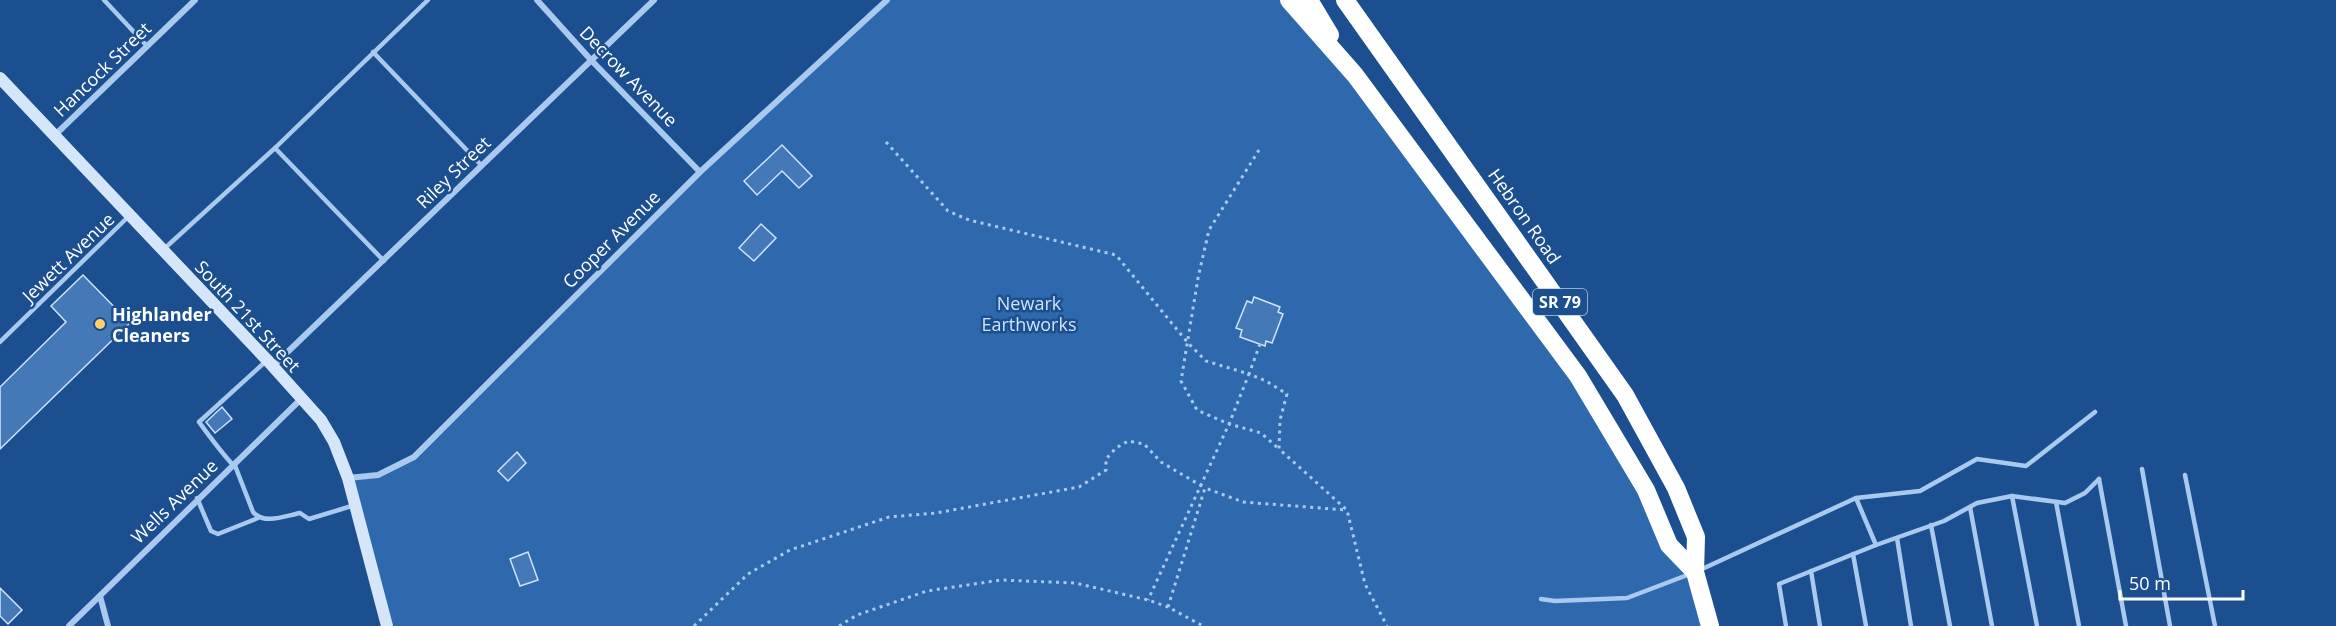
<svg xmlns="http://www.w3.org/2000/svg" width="2336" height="626" font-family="'Open Sans',sans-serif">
<rect width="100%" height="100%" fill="#1b4f8f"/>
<path fill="#2e69ad" d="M887 0H1289L1578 376 1695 572 1710 626H387L348 478 378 475 414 456 700 172Z"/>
<g fill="#4478b7" stroke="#cfe3fa" stroke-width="1.5">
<path d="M782 145 812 176 799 188 782 171 757 195 744 181Z"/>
<path d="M761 224 776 238 754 261 739 248Z"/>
<path d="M83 275 130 323 0 449V387L66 322 51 306Z"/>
<path d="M1254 297 1280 307 1278 312 1283 314 1272 343 1266 341 1265 346 1240 337 1242 330 1236 328 1247 301 1252 303Z"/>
<path d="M222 407 232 419 215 433 206 422Z"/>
<path d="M517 452 526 463 508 481 498 471Z"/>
<path d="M528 552 538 580 520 586 510 559Z"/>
<path d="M0 588 22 610 8 624 0 616Z"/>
</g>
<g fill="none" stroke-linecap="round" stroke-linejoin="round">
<g stroke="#a9c9ee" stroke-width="3" stroke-dasharray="3 4.5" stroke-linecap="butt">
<path d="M886 142 948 211 969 220 1116 255 1188 343 1206 361 1249 374 1229 424 1148 600"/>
<path d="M1259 150 1209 230 1198 278 1181 381 1197 410 1229 424 1261 433 1279 449"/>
<path d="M1260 344 1249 374 1266 381 1287 394 1280 420 1279 449 1347 510 1365 584 1387 626"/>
<path d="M1168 607 1205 488 1243 502 1346 510"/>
<path d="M694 626 748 574 790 550 889 517 936 513 1079 487 1106 470V459L1116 448 1128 441 1144 444 1161 462 1205 488"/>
<path d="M839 626 857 615 927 591 1001 580 1075 583 1148 600 1168 607 1203 626"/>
</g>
<g stroke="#a9c9ee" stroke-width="4.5">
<path d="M104 0 147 46"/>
<path d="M373 52 482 166"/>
<path d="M275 148 384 261"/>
<path d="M165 248 275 148 428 0"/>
<path d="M0 342 129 216"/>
<path d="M234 463 253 512C264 525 285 516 300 513L309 519 355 505"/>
<path d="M233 465C220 451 210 437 199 422L265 362"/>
<path d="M2142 469 2170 626"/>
<path d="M2185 475 2215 626"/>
<path d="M2099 479 2126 626"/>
<path d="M2012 496 2037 626"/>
<path d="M197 498 211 531 218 534 258 518"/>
<path d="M2056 502 2079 626"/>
<path d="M1970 507 1992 626"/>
<path d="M1931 525 1950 626"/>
<path d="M1897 538 1911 626"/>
<path d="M1876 545 1944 521 1977 503 2012 496 2065 503 2085 493 2099 479"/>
<path d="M1853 554 1866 626"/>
<path d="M1700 570 1856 498 1920 491 1977 459 2026 466 2095 412"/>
<path d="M1811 571 1820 626"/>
<path d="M1541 599 1555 601 1627 598 1690 574"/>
<path d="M1786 626 1779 584 1876 545 1856 498"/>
</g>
<g stroke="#a9c9ee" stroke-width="6">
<path d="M537 0 591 60 700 172"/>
<path d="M55 135 195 0"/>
<path d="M273 366 654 0"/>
<path d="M348 478 378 475 414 457 700 172 887 0"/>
<path d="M100 596 108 626"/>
<path d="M69 626 301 399"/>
</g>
<path stroke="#d6e6fa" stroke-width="12" d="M0 78 269 362 321 420 334 442 348 478 387 626"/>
<g stroke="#fff" stroke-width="18">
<path d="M1289 0 1355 75 1578 376 1646 490 1669 545 1695 572"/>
<path d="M1309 0 1330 35"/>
<path d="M1345 0 1625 395 1676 488 1696 537 1695 572 1710 626"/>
</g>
</g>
<circle fill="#ffd166" stroke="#1b4f8f" stroke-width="2" cx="100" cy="324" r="6"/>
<g text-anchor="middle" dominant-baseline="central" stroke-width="5" stroke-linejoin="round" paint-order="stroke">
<rect fill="#1b4f8f" stroke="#bbcadd" stroke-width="1.5" x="1533" y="289" width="54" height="26" rx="4.5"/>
<g font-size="16" font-weight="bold" fill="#fff">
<text x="1560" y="302">SR 79</text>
</g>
<g font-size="18" fill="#fff" stroke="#1b4f8f">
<text transform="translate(102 69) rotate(-44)">Hancock Street</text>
<text transform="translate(629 76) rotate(46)">Decrow Avenue</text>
<text transform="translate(453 172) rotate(-44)">Riley Street</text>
<text transform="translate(1525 216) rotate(55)">Hebron Road</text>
<text transform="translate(611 239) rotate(-45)">Cooper Avenue</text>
<text transform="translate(68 257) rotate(-44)">Jewett Avenue</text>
<text transform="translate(248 316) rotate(47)">South 21st Street</text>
<text transform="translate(174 501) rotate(-44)">Wells Avenue</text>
</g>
<g font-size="18" fill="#cfe3fa" stroke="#1b4f8f">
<text x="1029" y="303">Newark<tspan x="1029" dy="21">Earthworks</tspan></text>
</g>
<g font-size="18" font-weight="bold" fill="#fff" stroke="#1b4f8f" text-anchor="start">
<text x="112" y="314">Highlander<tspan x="112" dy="21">Cleaners</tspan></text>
</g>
</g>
<path d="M2120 590v9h123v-9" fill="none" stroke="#ffffff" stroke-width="3"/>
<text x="2129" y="590" font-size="18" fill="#ffffff" stroke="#1b4f8f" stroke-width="4.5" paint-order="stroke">50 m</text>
</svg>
